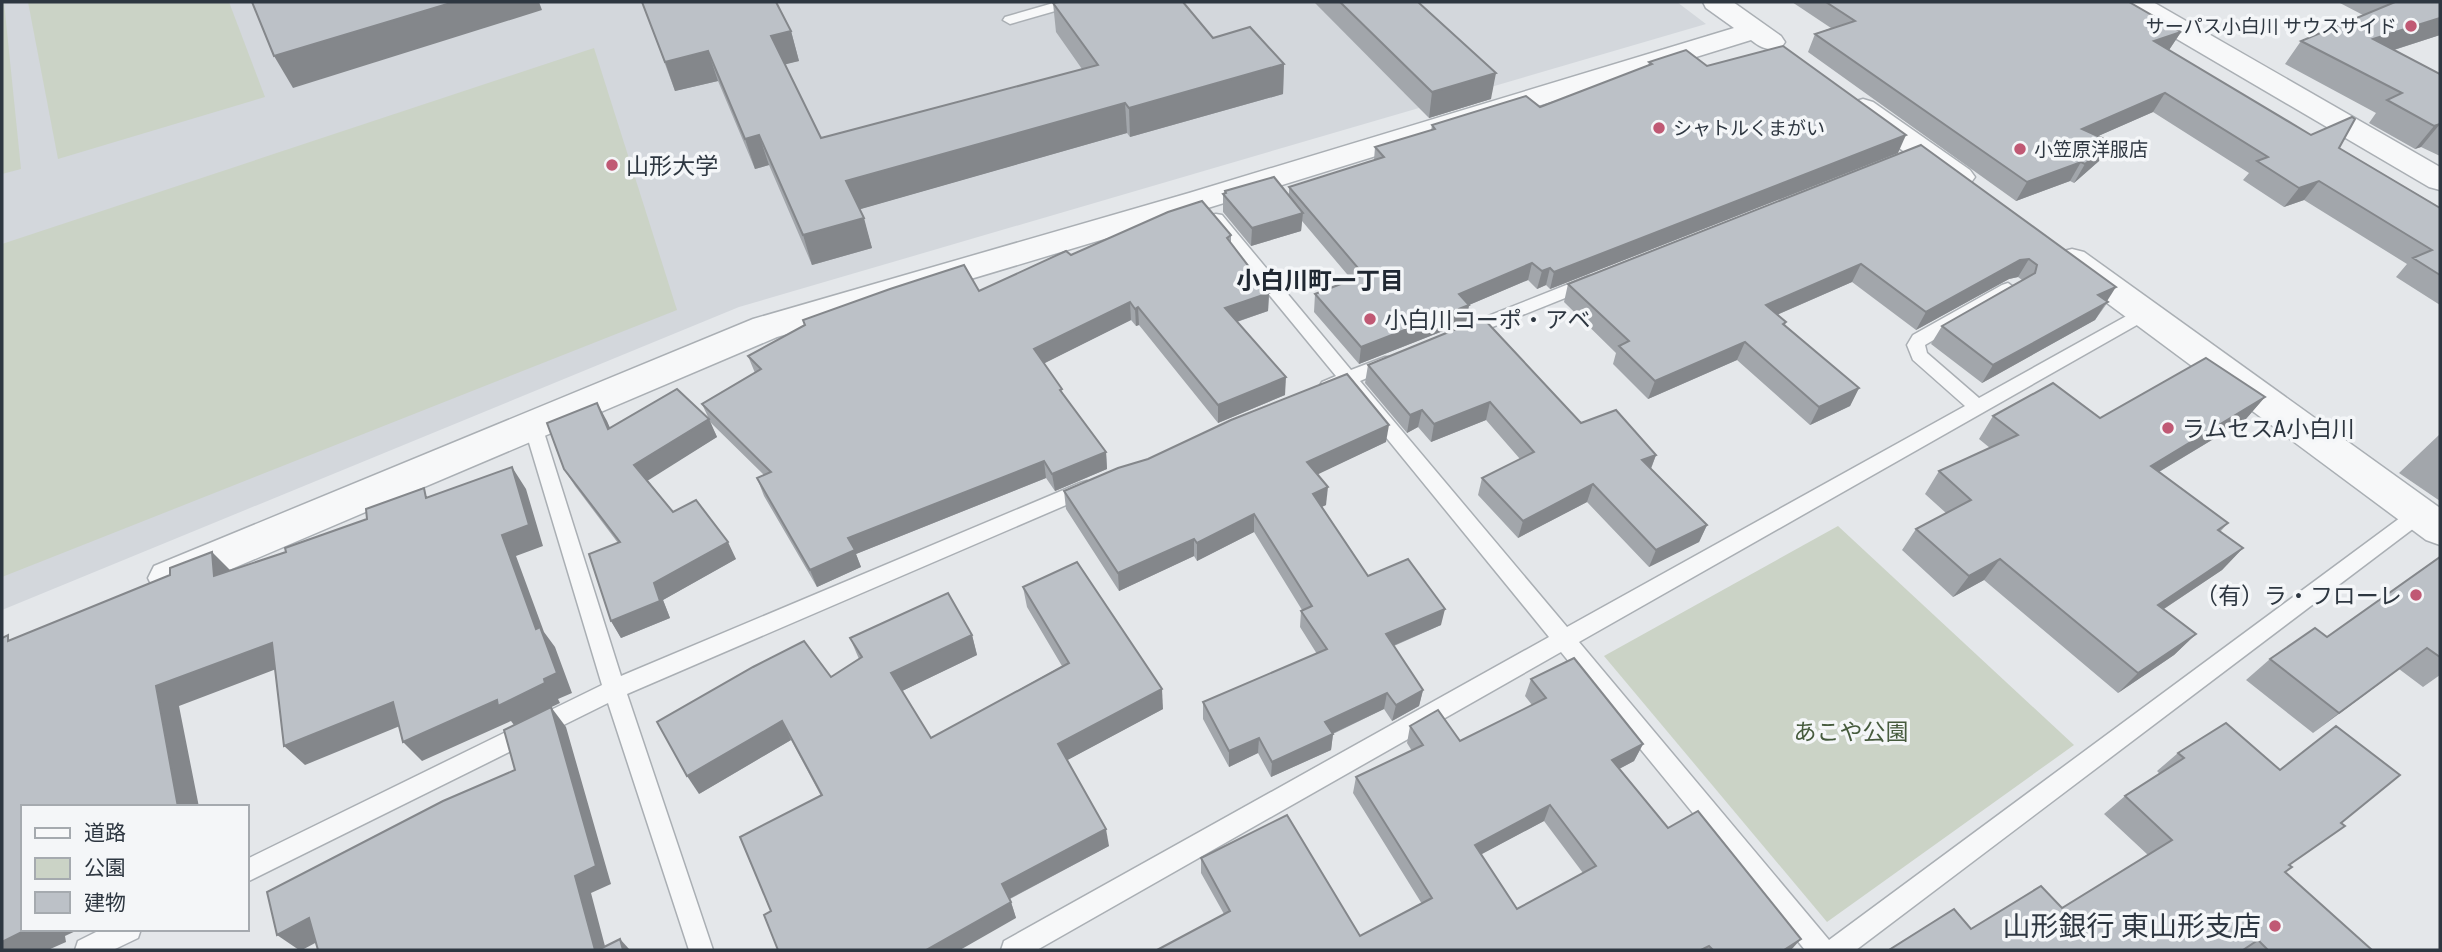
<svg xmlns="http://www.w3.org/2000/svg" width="2442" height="952" font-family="'Archivo Narrow','Noto Sans JP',sans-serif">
<rect width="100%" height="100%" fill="#e4e7ea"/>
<path fill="#d3d7dc" d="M2 2H1677L1706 24 739 307 2 610Z"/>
<g fill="#cbd3c6">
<path d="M2 2H4L21 169 2 174Z"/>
<path d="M28 2H229L265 97 58 159Z"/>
<path d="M594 48 677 310 2 577V244Z"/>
<path d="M1838 526 2074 745 1827 922 1604 656Z"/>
</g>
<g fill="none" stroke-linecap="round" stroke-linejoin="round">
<g stroke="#aaafb4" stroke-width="3">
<g id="lane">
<path d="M1057 2H1078L1076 5 1010 24 1003 20 1005 17Z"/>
<path d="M1216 214 1222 215 1351 370 1385 357H1397L1400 361 1397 365 1360 381 1567 627 1965 406 1913 360 1907 345 1913 335 2002 285 2008 283 2016 289 2014 293 1925 345 1927 353 1979 398 2139 309H2151L2154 313 2151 317 1579 642 1829 940 2412 509 2419 506 2426 509 2429 514 2426 519 1856 950H1805L1561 652 1037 950H1001L1004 941 1549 637 1345 387 1328 394 1322 392 1319 387 1322 382 1336 376 1210 223 1208 219 1210 215Z"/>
<path d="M1589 276 1595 278 1597 282 1595 286 1470 336H1458L1455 332 1458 328Z"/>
<path d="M533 419 540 421 542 426 621 676 1080 483 1087 481 1094 483 1097 488 1094 493 627 694 713 950H689L608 703 247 882V859L602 685 524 426 526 421Z"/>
<path d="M102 929H141L138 938 113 950H75L78 941Z"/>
</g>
</g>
<g stroke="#aaafb4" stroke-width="3">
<g id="street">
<path d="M1703 2H1733L1781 36 1785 42 1781 48C1768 51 1761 48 1751 40L1211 207 777 337 182 590 168 595 154 590 148 578 154 566 753 319 1189 193 1734 28 1706 8Z"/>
<path d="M2121 2H2153L2440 167V190L2429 187 2124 8Z"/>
<path d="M1863 99 1873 102 1970 170 1975 177 1970 184 1959 187 1948 184 1853 114 1848 108 1853 102Z"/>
<path d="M2072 249 2084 252 2440 508V545L2426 540 2060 268 2055 260 2060 252Z"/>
</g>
</g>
<use href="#lane" fill="#f7f8f9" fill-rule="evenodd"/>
<use href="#street" fill="#f7f8f9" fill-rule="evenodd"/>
</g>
<g fill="#a2a6ab" fill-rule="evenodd">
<path d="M642 2 791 31 799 61 784 64 821 138 1082 69 1056 32 1053 3 1056 2H1183L1213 38 1284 64 1283 94 1130 137 1127 133 860 209 872 248 812 265 769 165 755 169 718 81 675 91Z"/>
<path d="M1314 2H1418L1491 99 1429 118Z"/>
<path d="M1792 2H2129L2181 32 2169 50 2311 135 2339 148 2440 208V305L2396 277 2407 264 2304 200 2284 207 2243 180 2249 173 2153 112 2098 136 2099 161 2074 183 2070 181 2016 201 1808 52 1815 34 1831 28Z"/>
<path d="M2338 2H2440V35L2394 50 2440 74V156L2421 147 2415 149 2369 123 2376 113 2285 64 2301 41 2363 15Z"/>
<path d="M1649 62 1707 66 1898 153 1550 289 1546 285 1537 289 1528 280 1469 305 1466 322 1359 364 1314 312 1315 294 1352 280 1302 221 1301 231 1251 246 1223 212V194L1224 193 1225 191 1289 196V187L1374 160 1375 147 1431 131 1432 125 1540 107 1648 66Z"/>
<path d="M1921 145 2108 302 2095 320 1982 383 1931 344 1942 326 2022 280 2018 277 2009 279 1916 330 1852 282 1777 315 1786 322 1785 325 1859 388 1850 406 1810 425 1737 360 1648 399 1613 364 1616 353 1564 302 1568 284Z"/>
<path d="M1231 235V243L1269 293 1268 311 1237 322 1285 395 1218 423 1139 325 1136 326 1131 320 1044 363 1063 394 1106 452 1107 469 1055 491 1046 478 856 554 861 567 817 587 764 496 757 478 764 475 710 422 717 437 647 480 673 512 736 559 663 600 670 618 621 638 611 621 618 543 575 486 564 469 597 403 610 428 709 419 702 404 755 373 748 356 804 325 803 320 979 291 1071 255Z"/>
<path d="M1368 365 1581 423 1656 455 1651 469 1707 525 1699 542 1649 567 1587 502 1518 538 1478 495 1482 478 1520 459 1486 420 1431 442 1418 427 1407 433 1365 383Z"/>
<path d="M2265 397 2245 420 2159 472 2228 523 2220 532 2243 548 2222 570 2164 609 2196 634 2174 655 2118 693 1984 580 1953 597 1902 550 1916 529 1946 513 1925 494 1939 471 1990 448 1979 439 1993 416 2100 418Z"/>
<path d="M2440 434V501L2399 473Z"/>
<path d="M1386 442 1317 474 1326 505 1321 507 1368 576 1441 625 1394 646 1423 690 1419 706 1392 721 1384 709 1333 734 1331 750 1271 777 1258 753 1229 767 1203 719V702L1317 654 1300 627 1301 611 1302 610 1254 532 1197 561 1194 556 1119 591 1066 509 1064 491Z"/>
<path d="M2440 557V675L2423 687 2399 669 2313 733 2246 680 2270 659 2327 637Z"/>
<path d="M1023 587 1163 709 1067 760 1109 846 1010 899 1016 918 771 911 821 796 791 740 699 794 831 677 859 659 850 638 972 635 977 655 902 691 931 738 1062 666 1027 607Z"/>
<path d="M1531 679 1643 744 1634 761 1619 769 1668 828 1791 950H1157L1224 914 1201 873V858L1360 936 1422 904 1353 793 1356 777 1412 751 1407 743 1410 726 1460 741 1532 705 1525 696ZM1544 821 1583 873 1517 909 1481 854Z"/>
<path d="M2178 753 2289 865 2285 872 2372 950H1888L1954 909 1971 929 2062 908 2148 855 2104 814 2125 796 2160 774 2157 771Z"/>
</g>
<g fill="#84878b">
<path d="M454 2H539L542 10 293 88 274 56Z"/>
<path d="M2440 18V35L2356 62 2373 39Z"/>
<path d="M791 31 799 61 779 66 771 36Z"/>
<path d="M2181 32 2169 50 2154 41Z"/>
<path d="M708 51 718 81 675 91 665 62Z"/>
<path d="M1284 64 1283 94 1130 137 1129 108Z"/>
<path d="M1496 73 1491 99 1429 118 1432 92Z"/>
<path d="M2165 93 2153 112 2071 148 2082 129Z"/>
<path d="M1125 103 1127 133 854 211 846 181Z"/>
<path d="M2440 124 2421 147 2415 149 2434 126Z"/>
<path d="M759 135 769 165 755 169 745 139Z"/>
<path d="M1906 135 1898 153 1550 289 1554 272Z"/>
<path d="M2111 142 2099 161 2074 183 2085 164Z"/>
<path d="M2081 162 2070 181 2016 201 2027 182Z"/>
<path d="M2319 181 2304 200 2284 207 2299 188Z"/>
<path d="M1303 213 1301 231 1251 246 1252 228Z"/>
<path d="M864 218 872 248 812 265 803 235Z"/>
<path d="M2029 259 2018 277 2009 279 1916 330 1926 312 2020 260Z"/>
<path d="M1532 263 1528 280 1469 305 1466 322 1359 364 1361 347 1459 294Z"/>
<path d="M1861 264 1852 282 1758 323 1766 305Z"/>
<path d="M1550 268 1546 285 1537 289 1542 271Z"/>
<path d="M2116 287 2095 320 1982 383 1993 365 2098 295Z"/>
<path d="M1269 293 1268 311 1224 326 1225 308Z"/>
<path d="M1130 302 1131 320 1037 367 1034 349Z"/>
<path d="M1138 307 1139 325 1136 326 1135 309Z"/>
<path d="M1745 342 1737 360 1648 399 1655 381Z"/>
<path d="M1286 377 1285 395 1218 423V405Z"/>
<path d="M1859 388 1850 406 1810 425 1819 407Z"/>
<path d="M2265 397 2245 420 2132 488 2151 466Z"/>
<path d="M1490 402 1486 420 1431 442 1434 424Z"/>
<path d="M597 403 607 421 618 447 608 429Z"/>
<path d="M1422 410 1418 427 1407 433 1410 415Z"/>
<path d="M709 419 717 437 644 483 634 465Z"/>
<path d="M1389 425 1386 442 1306 480 1307 462Z"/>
<path d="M1106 452 1107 469 1055 491 1052 474Z"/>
<path d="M1656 455 1649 473 1642 460Z"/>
<path d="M1044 461 1046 478 856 554 861 567 817 587 810 570 848 538Z"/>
<path d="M512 467 526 489 543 546 516 556 544 632 555 647 572 693 558 699 560 703 514 725 511 721 422 761 403 742 497 700 536 629 502 535Z"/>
<path d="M1593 484 1587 502 1518 538 1523 521Z"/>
<path d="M1328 487 1326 505 1311 512 1313 494Z"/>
<path d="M1254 514V532L1197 561V543Z"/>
<path d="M1707 525 1699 542 1649 567 1656 550Z"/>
<path d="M1194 539V556L1119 591 1118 573Z"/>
<path d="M728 542 736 559 663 600 670 618 621 638 611 621 654 583Z"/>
<path d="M2243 548 2222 570 2138 626 2158 605Z"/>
<path d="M212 552 233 573 214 576Z"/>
<path d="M2000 559 1984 580 1953 597 1969 576Z"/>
<path d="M1445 609 1441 625 1383 650 1386 634Z"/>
<path d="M2196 634 2174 655 2118 693 2138 673Z"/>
<path d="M972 635 977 655 898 693 891 673Z"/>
<path d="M272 643 292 663 179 706 199 807H178L156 686Z"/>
<path d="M2427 648 2399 669 2313 733 2339 713Z"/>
<path d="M1162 689 1163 709 1062 763 1058 744Z"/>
<path d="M1423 690 1419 706 1392 721 1396 705Z"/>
<path d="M1387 693 1384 709 1323 738 1325 722Z"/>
<path d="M393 702 412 721 305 765 284 746Z"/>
<path d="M551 707 566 727 611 884 591 893 606 950H595L575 876Z"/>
<path d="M782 721 791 740 699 794 687 776Z"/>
<path d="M1333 734 1331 750 1271 777 1272 762Z"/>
<path d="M1259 738 1258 753 1229 767V751Z"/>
<path d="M1643 744 1634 761 1604 777 1612 760Z"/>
<path d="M1550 805 1544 821 1469 861 1475 845Z"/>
<path d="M1106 829 1109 846 1007 900 1002 884Z"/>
<path d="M1011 902 1016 918 960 950H926Z"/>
<path d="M309 918 332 934 302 950H299L277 935Z"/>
<path d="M28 929H80L65 936 66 942 48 950H2V942Z"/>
<path d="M620 939 630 950H623Z"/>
<path d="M1801 939 1791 950H1784Z"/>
</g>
<g fill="#bcc1c7" stroke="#84878b" stroke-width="2" fill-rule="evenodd">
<path d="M252 2H454L274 56Z"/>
<path d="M642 2H776L791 31 771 36 821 138 1098 65 1053 3 1059 2H1183L1213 38 1250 27 1284 64 1129 108 1125 103 846 181 864 218 803 235 759 135 745 139 708 51 665 62Z"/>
<path d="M1340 2H1418L1496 73 1432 92Z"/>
<path d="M1826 2H2129L2181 32 2154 41 2311 135 2352 117 2355 119 2339 148 2440 208V275L2413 258 2432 250 2319 181 2299 188 2257 161 2268 157 2165 93 2082 129 2111 142 2085 164 2081 162 2027 182 1815 34 1855 21Z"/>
<path d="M2395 2H2440V18L2373 39 2440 74V124L2434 126 2387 100 2402 93 2301 41Z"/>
<path d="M1783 46 1906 135 1554 272 1550 268 1542 271 1532 263 1459 294 1469 305 1361 347 1315 294 1364 275 1289 187 1384 157 1375 147 1435 129 1432 125 1526 96 1540 107 1652 64 1649 62 1686 50 1707 66Z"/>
<path d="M1921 145 2116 287 2098 295 2108 302 1993 365 1942 326 2035 273 2037 265 2029 259 2020 260 1926 312 1861 264 1766 305 1786 322 1783 324 1859 388 1819 407 1745 342 1655 381 1619 346 1629 341 1568 284Z"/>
<path d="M1274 177 1303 213 1252 228 1223 194 1226 193 1225 191Z"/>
<path d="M1202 201 1231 235 1227 238 1269 293 1225 308 1286 377 1218 405 1138 307 1135 309 1130 302 1034 349 1062 389 1060 390 1106 452 1052 474 1044 461 848 538 855 550 810 570 757 478 771 472 702 404 761 369 748 356 805 325 803 320 890 289 964 265 979 291 1066 251 1071 255 1168 212Z"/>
<path d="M1483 318 1581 423 1616 410 1656 455 1642 460 1707 525 1656 550 1593 484 1523 521 1482 478 1534 452 1490 402 1434 424 1422 410 1410 415 1368 365Z"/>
<path d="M2206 358 2265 397 2151 466 2228 523 2218 530 2243 548 2158 605 2196 634 2138 673 2000 559 1969 576 1916 529 1971 500 1939 471 2018 435 1993 416 2053 383 2100 418Z"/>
<path d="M1347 374 1389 425 1307 462 1328 487 1313 494 1368 576 1408 559 1445 609 1386 634 1423 690 1396 705 1387 693 1325 722 1333 734 1272 762 1259 738 1229 751 1203 702 1327 649 1301 611 1312 606 1254 514 1197 543 1194 539 1118 573 1064 491 1118 468 1148 459 1231 420Z"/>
<path d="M677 389 709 419 634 465 673 512 696 500 728 542 654 583 660 601 611 621 589 554 620 542 564 469 547 423 597 403 608 429Z"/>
<path d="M512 467 529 525 502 535 536 629 540 627 557 673 544 679 545 683 498 706 497 700 403 742 393 702 284 746 272 643 156 686 178 807H23V929H28L2 942V638L8 635V641L170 575V568L212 552 214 576 286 552 285 548 367 519 366 509 424 488 426 498Z"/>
<path d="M2440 557V657L2427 648 2339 713 2270 659 2315 628 2327 637Z"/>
<path d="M1077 562 1162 689 1058 744 1106 829 1002 884 1011 902 926 950H778L764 915 771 911 740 837 822 795 782 721 687 776 657 722 753 667 804 641 831 677 862 657 850 638 948 593 972 635 891 673 931 738 1069 663 1023 587Z"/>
<path d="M1574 658 1643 744 1612 760 1668 828 1698 811 1801 939 1784 950H1713L1709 946 1701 950H1157L1230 911 1201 858 1287 815 1360 936 1432 898 1356 777 1423 745 1410 726 1438 710 1460 741 1546 698 1531 679ZM1550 805 1596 866 1517 909 1475 845Z"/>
<path d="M551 707 596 866 575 876 595 950H318L309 918 277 935 267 892 443 801 515 770 504 730Z"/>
<path d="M2226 723 2280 770 2336 726 2400 775 2341 823 2345 826 2289 865 2292 867 2285 872 2372 950H2268L2258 940 2243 950H1889L1954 909 1971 929 2041 886 2062 908 2172 840 2125 796 2184 758 2178 753Z"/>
<path d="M620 939 623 950H598Z"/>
</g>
<g fill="#c05974" stroke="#f4f6f8" stroke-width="2.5">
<circle cx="2411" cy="26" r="7"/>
<circle cx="1659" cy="128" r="7"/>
<circle cx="2020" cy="149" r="7"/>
<circle cx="612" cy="165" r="7"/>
<circle cx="1370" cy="319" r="7"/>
<circle cx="2168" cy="428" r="7"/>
<circle cx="2416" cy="595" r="7"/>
<circle cx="2275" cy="926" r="7"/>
</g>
<g text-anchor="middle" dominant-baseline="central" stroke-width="7" stroke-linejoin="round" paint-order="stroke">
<g font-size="19" fill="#2e3741" stroke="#f4f6f8" text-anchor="start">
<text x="2397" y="26" text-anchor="end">サーパス小白川 サウスサイド</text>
<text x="1673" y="128">シャトルくまがい</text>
<text x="2034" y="149">小笠原洋服店</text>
</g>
<g font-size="23" fill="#2e3741" stroke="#f4f6f8" text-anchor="start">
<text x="626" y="165">山形大学</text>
<text x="1384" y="319">小白川コーポ・アベ</text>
<text x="2182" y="428">ラムセスA小白川</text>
<text x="2402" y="595" text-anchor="end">（有）ラ・フローレ</text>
</g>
<g font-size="23" fill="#465b3d" stroke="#f4f6f8">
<text x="1851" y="731">あこや公園</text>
</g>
<g font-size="24" font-weight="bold" fill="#202832" stroke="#f4f6f8">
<text x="1320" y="280">小白川町一丁目</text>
</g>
<g font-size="28" fill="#2e3741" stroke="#f4f6f8" text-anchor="end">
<text x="2261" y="926">山形銀行 東山形支店</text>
</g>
</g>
<rect width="2442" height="952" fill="none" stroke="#2e3741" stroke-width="7"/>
<rect x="21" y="805" width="228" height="126" fill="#f4f6f8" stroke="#a5aaaf" stroke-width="2"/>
<rect x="35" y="828" width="35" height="10" fill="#f7f8f9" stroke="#a5aaaf" stroke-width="2"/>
<text x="84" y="840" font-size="21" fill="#2e3741">道路</text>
<rect x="35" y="858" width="35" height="21" fill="#cbd3c6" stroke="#a5aaaf" stroke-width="2"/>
<text x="84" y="875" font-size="21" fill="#2e3741">公園</text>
<rect x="35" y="892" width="35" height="21" fill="#bcc1c7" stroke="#a5aaaf" stroke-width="2"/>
<text x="84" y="910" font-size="21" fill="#2e3741">建物</text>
</svg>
